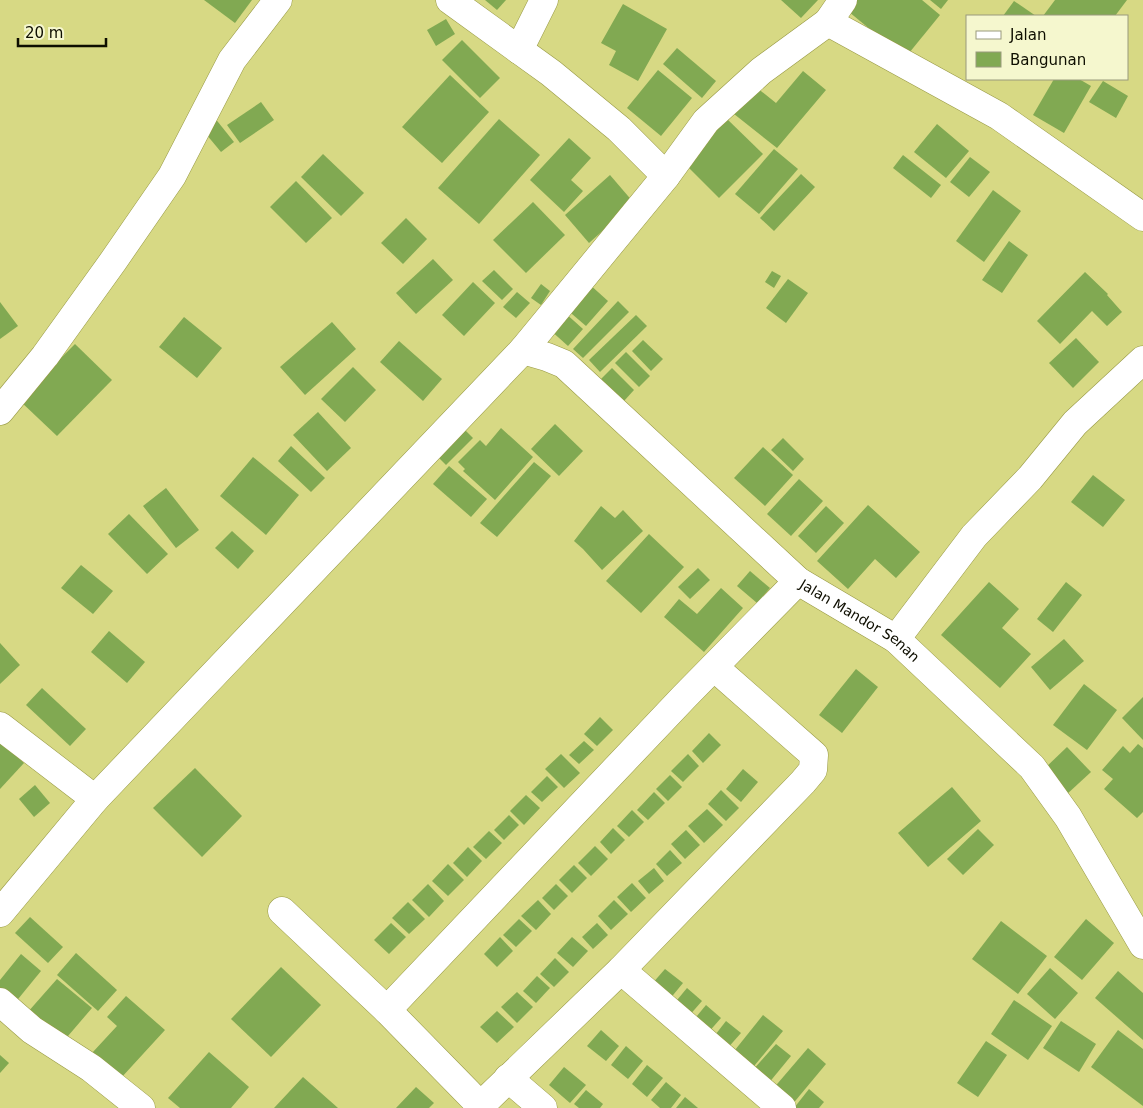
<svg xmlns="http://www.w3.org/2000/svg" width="1143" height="1108" font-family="'DejaVu Sans',sans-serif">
<rect width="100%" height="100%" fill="#d7d984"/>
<g fill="#81a952">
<path d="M204 0H252L235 23Z"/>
<path d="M485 0H506L497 10Z"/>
<path d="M781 0H818L801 18Z"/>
<path d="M849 0H922L940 15 905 58 843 7Z"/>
<path d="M930 0H948L941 9Z"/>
<path d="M1055 0H1127L1115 16H1043Z"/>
<path d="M1014 1 1036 16H1003Z"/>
<path d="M623 4 667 29 638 81 609 65 616 51 601 43Z"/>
<path d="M446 19 455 34 436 46 427 30Z"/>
<path d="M462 40 500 78 480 98 442 60Z"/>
<path d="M677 48 716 81 702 98 663 64Z"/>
<path d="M658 70 692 98 661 136 627 108Z"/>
<path d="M803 71 826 90 777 148 729 110 751 83 776 103Z"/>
<path d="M450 75 489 112 442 163 402 127Z"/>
<path d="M1054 79H1079L1091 86 1064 133 1033 115Z"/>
<path d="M1103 81 1128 96 1116 118 1089 102Z"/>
<path d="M261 102 274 120 240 143 227 125Z"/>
<path d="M214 117 234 142 221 152 201 128Z"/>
<path d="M725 117 763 154 719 198 681 160Z"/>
<path d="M499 119 540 155 479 224 438 188Z"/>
<path d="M937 124 969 151 946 178 914 152Z"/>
<path d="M569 138 591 158 571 180 583 191 564 212 530 180Z"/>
<path d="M774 149 798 169 759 214 735 194Z"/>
<path d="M323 154 364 193 341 216 301 177Z"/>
<path d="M903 155 941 185 931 198 893 168Z"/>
<path d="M970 157 990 172 969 197 950 182Z"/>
<path d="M801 174 815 187 774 231 760 218Z"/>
<path d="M610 175 634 203 589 243 565 215Z"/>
<path d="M296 181 332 218 306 243 270 207Z"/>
<path d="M993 190 1021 211 984 262 956 241Z"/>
<path d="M533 202 565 235 526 273 493 240Z"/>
<path d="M406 218 427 239 403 264 381 243Z"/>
<path d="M1009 241 1028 255 1002 293 982 280Z"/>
<path d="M433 259 453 280 416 314 396 293Z"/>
<path d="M494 270 513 289 502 300 482 281Z"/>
<path d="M772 271 781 276 774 288 765 282Z"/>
<path d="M1085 272 1108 294 1107 295 1122 312 1107 326 1092 311 1060 344 1037 321Z"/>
<path d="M788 279 808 293 786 323 766 308Z"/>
<path d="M473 282 495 303 464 336 442 315Z"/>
<path d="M588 283 608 301 586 326 565 308Z"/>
<path d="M541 284 550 291 541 305 531 298Z"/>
<path d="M517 292 530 303 516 318 503 307Z"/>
<path d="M618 301 629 312 583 358 573 349Z"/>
<path d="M0 302 18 326 0 339Z"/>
<path d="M564 312 583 329 568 346 549 329Z"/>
<path d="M636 315 647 326 600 372 589 360Z"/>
<path d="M184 317 222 348 197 378 159 347Z"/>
<path d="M332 322 356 349 305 395 280 367Z"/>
<path d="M1076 338 1099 362 1073 388 1049 363Z"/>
<path d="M643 340 663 359 651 371 632 351Z"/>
<path d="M399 341 442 379 423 401 380 362Z"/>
<path d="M75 344 112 380 57 436 19 400Z"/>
<path d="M626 352 650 376 639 387 615 363Z"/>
<path d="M353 367 376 390 345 422 321 399Z"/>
<path d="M612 368 634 390 624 401 601 379Z"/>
<path d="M318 412 351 448 327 471 293 435Z"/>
<path d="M459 424 473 438 446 465 431 450Z"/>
<path d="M555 424 583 451 559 476 531 449Z"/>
<path d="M501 428 533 457 495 500 463 471 465 469 458 462 480 440 486 446Z"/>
<path d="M783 438 804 459 793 471 771 450Z"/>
<path d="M291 446 325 478 311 492 278 461Z"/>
<path d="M763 447 793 475 765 506 734 478Z"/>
<path d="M253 457 299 495 266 535 220 496Z"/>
<path d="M534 462 551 476 497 537 480 523Z"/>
<path d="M449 466 487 499 471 517 433 484Z"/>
<path d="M1093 475 1125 500 1103 527 1071 502Z"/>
<path d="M799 479 823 501 791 536 767 514Z"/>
<path d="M166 488 199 530 176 548 143 506Z"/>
<path d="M868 505 920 552 896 578 875 559 848 589 817 561Z"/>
<path d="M601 506 615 518 623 510 643 531 602 570 583 549 574 541Z"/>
<path d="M826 506 844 523 816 553 798 536Z"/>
<path d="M129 514 168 554 147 574 108 534Z"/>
<path d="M232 531 254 551 238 569 215 548Z"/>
<path d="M649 534 684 567 641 613 606 581Z"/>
<path d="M81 565 113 591 93 614 61 588Z"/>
<path d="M698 568 710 580 690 599 678 587Z"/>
<path d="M750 571 770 588 757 603 737 586Z"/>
<path d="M989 582 1019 609 1002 628 1031 654 1000 688 941 635Z"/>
<path d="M1066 582 1082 595 1053 632 1037 619Z"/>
<path d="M721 588 743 608 704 652 664 617 679 599 697 614Z"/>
<path d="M109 631 145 662 127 683 91 652Z"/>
<path d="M1064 639 1084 661 1050 690 1031 667Z"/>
<path d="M0 643 20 665 0 684Z"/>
<path d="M856 669 878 687 842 733 819 715Z"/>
<path d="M1084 684 1117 710 1087 750 1053 725Z"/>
<path d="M42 688 86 729 70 746 26 705Z"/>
<path d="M1143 697V740L1122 718Z"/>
<path d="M600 717 613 730 597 746 584 734Z"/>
<path d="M709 733 721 745 703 763 692 751Z"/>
<path d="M0 741 24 763 0 789Z"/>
<path d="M584 741 594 750 579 764 569 755Z"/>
<path d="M1138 744 1143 748V812L1137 818 1104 789 1113 779 1102 770 1123 746 1130 753Z"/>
<path d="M1067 747 1091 772 1066 795 1043 770Z"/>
<path d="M561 754 580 773 564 788 545 769Z"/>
<path d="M688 754 699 766 683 782 671 771Z"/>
<path d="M195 768 242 816 202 857 153 808Z"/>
<path d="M743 769 758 782 741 802 726 789Z"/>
<path d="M670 775 682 787 668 801 656 789Z"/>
<path d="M547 776 558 787 542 802 531 792Z"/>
<path d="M35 785 50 803 34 817 19 799Z"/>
<path d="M952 787 981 821 928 867 898 833Z"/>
<path d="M721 790 739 808 726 821 708 804Z"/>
<path d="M654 792 665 803 648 820 637 810Z"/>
<path d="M526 795 540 808 524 825 510 811Z"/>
<path d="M707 809 723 825 704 843 688 826Z"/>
<path d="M632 810 644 822 629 837 617 826Z"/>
<path d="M509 815 519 825 504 840 494 830Z"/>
<path d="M613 828 625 840 611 854 600 842Z"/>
<path d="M978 829 994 845 963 875 947 859Z"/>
<path d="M686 830 700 845 685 859 671 844Z"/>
<path d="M489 831 502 843 486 859 473 847Z"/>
<path d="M595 846 608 859 591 876 578 863Z"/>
<path d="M468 847 482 861 467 877 453 863Z"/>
<path d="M670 850 682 863 667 876 656 864Z"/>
<path d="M448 864 464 880 448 896 432 881Z"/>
<path d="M574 865 587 878 572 893 559 880Z"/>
<path d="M654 868 664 881 649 894 638 881Z"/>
<path d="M632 883 646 898 631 912 617 897Z"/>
<path d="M428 884 444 901 429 917 412 900Z"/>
<path d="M556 884 568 896 554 910 542 898Z"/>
<path d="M538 900 551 914 536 930 521 916Z"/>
<path d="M614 900 628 914 611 930 598 916Z"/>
<path d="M408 902 425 919 409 934 392 918Z"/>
<path d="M30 917 63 947 48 963 15 933Z"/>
<path d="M519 919 532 931 516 947 503 935Z"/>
<path d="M1086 919 1114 943 1082 980 1054 957Z"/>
<path d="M1001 921 1047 956 1018 994 972 959Z"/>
<path d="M391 923 406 937 389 954 374 940Z"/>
<path d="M597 923 608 935 593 949 582 937Z"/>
<path d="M500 937 513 951 497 967 484 954Z"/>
<path d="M572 937 588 951 573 967 557 953Z"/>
<path d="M76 953 117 990 98 1011 57 975Z"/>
<path d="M21 954 41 971 14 1004 0 993V980Z"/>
<path d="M555 958 569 972 554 987 540 974Z"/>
<path d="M281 967 321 1005 271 1057 231 1019Z"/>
<path d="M1050 968 1078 993 1055 1019 1027 994Z"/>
<path d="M665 969 683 983 669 1000 651 985Z"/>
<path d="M1118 971 1143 993V1040L1095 998Z"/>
<path d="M537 976 550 988 536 1003 523 991Z"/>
<path d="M57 979 92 1008 62 1043 27 1013Z"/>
<path d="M687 988 702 1001 688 1017 673 1005Z"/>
<path d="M517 992 533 1007 517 1023 501 1007Z"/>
<path d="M126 996 165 1030 121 1078 92 1053 117 1026 107 1017Z"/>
<path d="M1014 1000 1052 1026 1028 1060 991 1034Z"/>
<path d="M706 1005 721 1018 707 1034 692 1022Z"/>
<path d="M497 1011 514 1027 497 1043 480 1027Z"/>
<path d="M763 1015 783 1031 750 1071 731 1055Z"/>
<path d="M726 1021 741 1033 726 1050 712 1039Z"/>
<path d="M1061 1021 1096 1044 1079 1072 1043 1048Z"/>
<path d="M601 1030 619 1046 606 1061 587 1046Z"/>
<path d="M1118 1030 1143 1049V1106L1091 1067Z"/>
<path d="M986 1041 1007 1055 978 1097 957 1083Z"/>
<path d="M776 1044 791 1056 768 1084 752 1071Z"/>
<path d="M626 1046 643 1061 628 1079 611 1065Z"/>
<path d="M808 1048 826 1064 791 1106 772 1090Z"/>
<path d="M209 1052 249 1087 231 1108H180L168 1098Z"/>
<path d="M0 1055 9 1063 0 1073Z"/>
<path d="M647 1065 663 1078 647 1097 632 1084Z"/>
<path d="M564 1067 586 1085 570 1103 549 1085Z"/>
<path d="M303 1077 338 1108H274Z"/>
<path d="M666 1082 681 1095 671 1108H660L651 1100Z"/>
<path d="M416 1087 434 1103 429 1108H396Z"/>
<path d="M809 1089 824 1102 819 1108H794Z"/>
<path d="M586 1090 603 1104 600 1108H579L574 1104Z"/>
<path d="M685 1097 698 1108H676Z"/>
</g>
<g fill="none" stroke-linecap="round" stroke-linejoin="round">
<g stroke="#989944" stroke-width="29">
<g id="minor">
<path d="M828 22 999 116 1143 217"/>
<path d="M519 50 544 0"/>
<path d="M666 176 706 121 761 71 828 22 843 0"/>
<path id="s1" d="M523 350 547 357 564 364 798 581 896 639 1032 767 1068 817 1143 945"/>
<path d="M0 411 45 356 114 260 172 176 232 60 278 0"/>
<path d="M896 639 974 536 1030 478 1075 423 1143 360"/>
<path d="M0 726 95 799"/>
<path d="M282 911 387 1010 480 1105"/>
<path d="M0 913 95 799 523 350 666 176 619 129 551 73 450 0"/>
<path d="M621 970 782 1108"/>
<path d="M0 1002 32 1030 91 1068 141 1108"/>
<path d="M387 1010 684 697 798 581"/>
<path d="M508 1078 543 1108"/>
<path d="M478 1108 621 970 803 782 813 770 814 755 714 667"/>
</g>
</g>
<use href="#minor" stroke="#fff" stroke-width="28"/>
</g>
<g text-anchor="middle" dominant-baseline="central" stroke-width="4.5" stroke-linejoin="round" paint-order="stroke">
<g font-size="14" fill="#0e0e00" stroke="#f5f7ce">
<text stroke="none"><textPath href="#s1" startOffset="436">Jalan Mandor Senan</textPath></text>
</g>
</g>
<rect x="966" y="15" width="162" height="65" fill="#f5f7ce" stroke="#999a7c"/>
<rect x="976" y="31" width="25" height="8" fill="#ffffff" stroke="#999a7c"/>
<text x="1010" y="40" font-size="15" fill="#0e0e00">Jalan</text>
<rect x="976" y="52" width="25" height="15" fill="#81a952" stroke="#999a7c"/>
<text x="1010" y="65" font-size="15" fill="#0e0e00">Bangunan</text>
<path d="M18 38v8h88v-8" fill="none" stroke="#0e0e00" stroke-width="2.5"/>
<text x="25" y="38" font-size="15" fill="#0e0e00" stroke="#f5f7ce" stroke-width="4" paint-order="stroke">20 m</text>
</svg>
